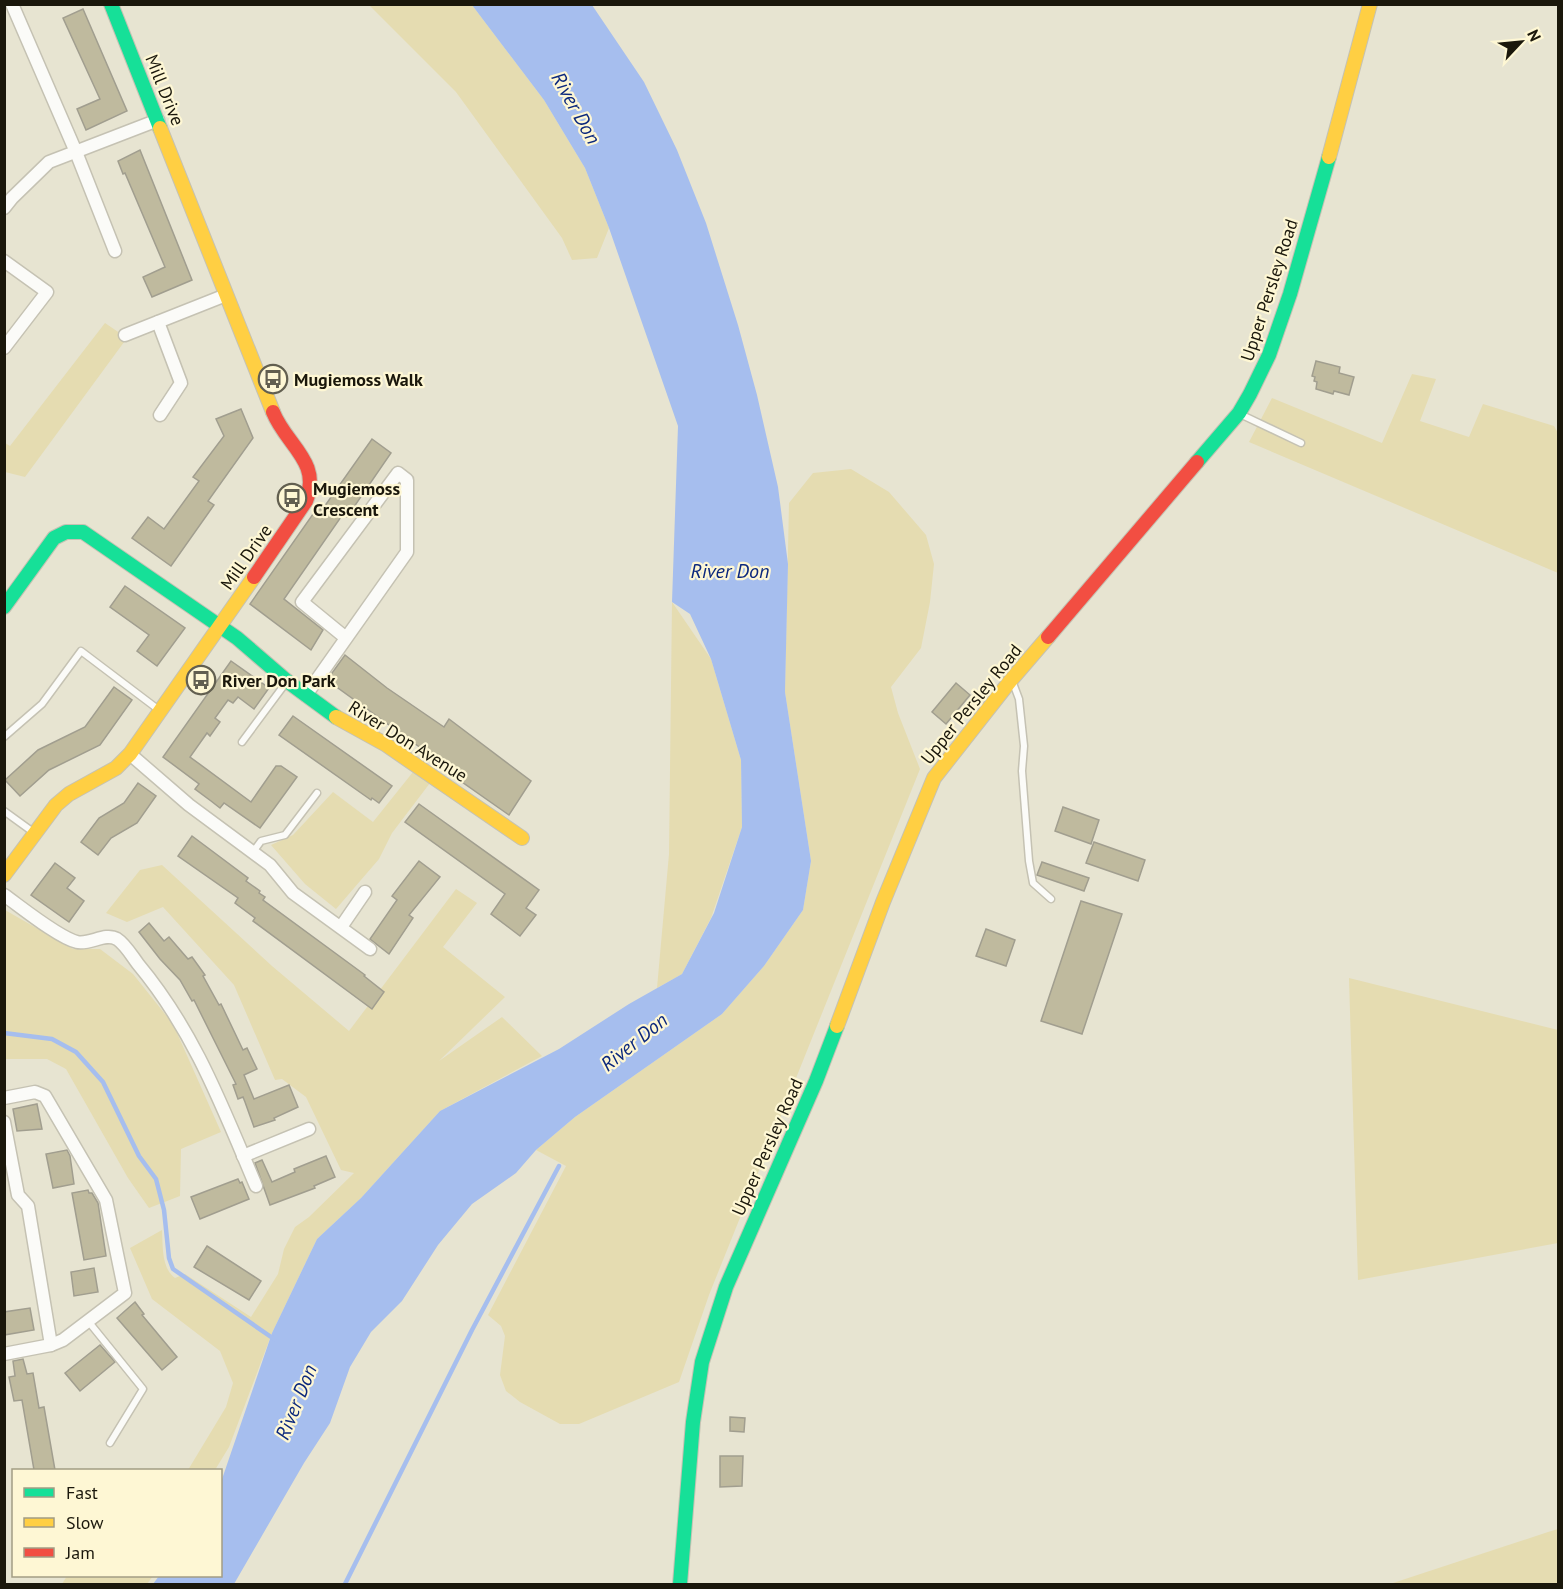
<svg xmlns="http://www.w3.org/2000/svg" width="1563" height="1589" font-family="'PT Sans',sans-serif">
<rect width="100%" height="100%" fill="#e7e4d1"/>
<g fill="#e5dcb1">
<path d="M369 5H472L544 100 585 168 609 228 597 258 572 260 562 238 456 92Z"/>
<path d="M105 323 127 338 25 477 5 472V443L10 446Z"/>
<path d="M1412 374 1436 379 1420 421 1469 437 1483 404 1554 426 1558 433V573L1249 442 1272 398 1382 443Z"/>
<path d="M851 469 889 492 926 535 934 564 930 602 921 648 891 687 898 713 920 769 709 1295 679 1382 579 1424H560L520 1402 506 1391 500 1375 505 1336 501 1326 488 1315 566 1166 536 1150 575 1117 722 1014 764 966 803 910 811 861 785 692 789 503 813 473Z"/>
<path d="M672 602 711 659 741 760 742 827 711 918 682 974 657 988 669 854Z"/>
<path d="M413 772 430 783 392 833 379 859 336 909 305 884 271 845 293 835 333 792 373 822Z"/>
<path d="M162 865 272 966 349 1031 456 889 477 903 443 947 505 997 439 1061 502 1017 542 1056 440 1111 361 1198 317 1239 272 1333 229 1447 215 1470H188L226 1407 233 1383 220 1351 152 1299 130 1248 162 1230C163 1245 161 1268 175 1278L185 1274 251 1317 278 1274 284 1249 295 1227 309 1217 354 1173 341 1170 306 1097 282 1079 275 1080 234 985 163 907 127 922 106 913 140 870Z"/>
<path d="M5 910 73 949H100L133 974 173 1024 221 1132 181 1149 180 1196 149 1208 128 1178 66 1069 47 1059H5Z"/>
<path d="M1349 978 1558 1030V1243L1358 1280Z"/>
<path d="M1558 1529V1584H1390L1548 1532Z"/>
<path d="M67 1576H153L147 1584H62Z"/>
</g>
<path fill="#a6beee" d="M472 5H592L644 82 677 150 706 223 738 325 757 395 778 487 788 564 785 692 811 861 803 910 764 966 722 1014 575 1117 536 1150 516 1173 472 1204 438 1245 402 1301 371 1332 350 1367 330 1423 304 1463 234 1584H153L159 1576H220L221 1482 272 1333 317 1239 361 1198 440 1111 559 1049 629 1004 682 974 714 913 742 827 741 760 711 659 690 614 672 602 678 426 609 228 585 168 544 100Z"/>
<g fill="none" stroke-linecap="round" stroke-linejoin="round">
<g stroke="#a6beee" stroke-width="4.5">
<path d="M4 1033 52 1039 76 1052 103 1082 139 1156 156 1179 164 1210 169 1258 173 1269 274 1339"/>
<path d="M345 1584 472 1330 559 1166"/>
</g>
</g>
<g fill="#bfba9e" stroke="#a19e8f" stroke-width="1.5">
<path d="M83 9 127 111 86 130 77 109 100 99 63 18Z"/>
<path d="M140 150 192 280 152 297 143 277 165 267 125 173 123 174 118 161Z"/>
<path d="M1316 361 1340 367 1339 373 1354 377 1349 395 1334 391 1333 394 1316 389 1317 382 1314 381 1315 377 1312 376Z"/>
<path d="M241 409 253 438 208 501 214 505 171 566 132 538 148 517 164 529 199 481 193 477 224 436 216 419Z"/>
<path d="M372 439 391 453 347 517 343 514 284 599 323 630 311 650 250 604 318 507 322 510Z"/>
<path d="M125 586 185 628 157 666 137 651 149 635 110 607Z"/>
<path d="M345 655 387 688 444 727 449 719 531 781 509 815 422 754 425 751 327 680Z"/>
<path d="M231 661 269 688 254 709 238 697 233 703 228 700 215 718 220 722 210 736 207 733 190 757 251 802 276 766H281L297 777 260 828 224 803 220 808 211 801 195 789 199 784 163 757Z"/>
<path d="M956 683 970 695 946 724 932 712Z"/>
<path d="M114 687 132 700 100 745 49 770 20 796 5 780 38 750 85 727Z"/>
<path d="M293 716 392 786 379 803 372 798 371 800 279 735Z"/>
<path d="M138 783 156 796 137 823 111 838 98 855 81 842 99 818 124 803Z"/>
<path d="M419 804 539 890 526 908 536 915 520 936 491 914 505 894 405 822Z"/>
<path d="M1063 807 1099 820 1091 844 1055 831Z"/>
<path d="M192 836 248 878 246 881 260 891 259 893 265 897 263 900 365 975 364 976 384 992 372 1009 253 921 255 918 235 903 238 898 178 856Z"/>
<path d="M1094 842 1145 860 1138 881 1086 863Z"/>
<path d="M419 861 440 877 409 915 413 918 389 954 370 939 397 900 392 896Z"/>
<path d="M1042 862 1089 878 1084 891 1037 875Z"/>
<path d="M55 863 75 878 67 888 84 901 69 922 31 895Z"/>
<path d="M1081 901 1122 914 1082 1034 1041 1021Z"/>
<path d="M149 923 164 941 169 937 188 959 192 957 205 975 203 976 219 1005 221 1004 243 1050 247 1048 257 1069 244 1075 254 1099 289 1085 298 1107 274 1118 275 1120 254 1127 245 1102 243 1097 238 1099 233 1085 236 1084 194 1000 192 1001 180 980 160 959 139 932Z"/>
<path d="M986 929 1015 940 1006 966 976 956Z"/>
<path d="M37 1104 42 1129 17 1131 13 1109Z"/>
<path d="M67 1150 70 1156 74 1184 53 1188 46 1154Z"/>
<path d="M326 1156 335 1177 314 1186 315 1188 270 1205 255 1163 262 1160 272 1182 295 1172 294 1169Z"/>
<path d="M238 1179 240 1183 242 1182 249 1199 200 1219 191 1197Z"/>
<path d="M88 1190 89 1193H92L98 1203 106 1256 84 1260 72 1193Z"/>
<path d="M207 1246 261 1281 249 1300 194 1267Z"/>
<path d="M94 1268 98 1292 74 1296 71 1272Z"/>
<path d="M135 1302 144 1314 142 1315 177 1357 162 1370 117 1318Z"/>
<path d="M30 1308 34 1330 4 1335V1312Z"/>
<path d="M100 1345 115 1362 80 1391 65 1373Z"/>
<path d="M23 1359 27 1374 33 1373 39 1408 44 1407 55 1470H34L22 1400 14 1401 9 1377 15 1376 13 1361Z"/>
<path d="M730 1417 745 1418 744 1432 730 1431Z"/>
<path d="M720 1456H743L742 1486 720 1487Z"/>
</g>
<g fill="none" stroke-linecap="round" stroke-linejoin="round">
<g stroke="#c5c2b3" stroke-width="9">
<g id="lane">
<path d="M1242 415 1301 443"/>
<path d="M1013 683 1019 699 1024 746 1022 771 1029 861 1033 883 1051 899"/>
<path d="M4 737 42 704 81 651 159 710"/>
<path d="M242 742 285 684"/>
<path d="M4 811 33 832"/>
<path d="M253 852 261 841 285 835 317 793"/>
<path d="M88 1321 143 1389 110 1443"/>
</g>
</g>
<g stroke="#c5c2b3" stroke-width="15">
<g id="street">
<path d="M12 4 76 152 115 251"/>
<path d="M4 208 12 198 49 162 158 120"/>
<path d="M4 261 47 292 4 348"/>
<path d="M158 322 181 383 160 415"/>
<path d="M125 335 226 295"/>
<path d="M306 695 407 552V480L398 473 302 602 346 638"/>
<path d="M130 754 189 805 270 865 293 893 370 949"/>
<path d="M4 895C21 907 59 938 77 942 90 945 105 932 117 939 125 944 132 956 138 964 194 1031 222 1106 256 1186"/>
<path d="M341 927 365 892"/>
<path d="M4 1098 35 1092 45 1096 106 1200 125 1293 63 1340 51 1345 4 1354"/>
<path d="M4 1122 18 1195 28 1206 51 1345"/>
<path d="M243 1156 309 1129"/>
</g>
</g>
<g stroke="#c5c2b3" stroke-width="16">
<g id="fast">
<path d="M111 4 160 128"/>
<path d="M1197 462 1239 413 1250 394 1269 355 1290 294 1329 157"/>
<path d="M4 607 54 538 66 532H83L237 638 287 681 336 717"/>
<path d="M680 1584 693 1422 702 1362 726 1287 816 1081 837 1026"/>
</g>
</g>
<g stroke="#c5c2b3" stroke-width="16">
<g id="slow">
<path d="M160 128 273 412"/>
<path d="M1329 157 1370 4"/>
<path d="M336 717 385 744 522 838"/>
<path d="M4 875 56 805 69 794 116 768 130 754 254 577"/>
<path d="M837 1026 883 902 934 778 1011 680 1048 637"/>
</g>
</g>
<g stroke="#c5c2b3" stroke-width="16">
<g id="jam">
<path d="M254 577 306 501C322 462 286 445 273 412"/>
<path d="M1048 637 1197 462"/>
</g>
</g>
<use href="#lane" stroke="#fbfbf8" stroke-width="6"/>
<use href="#street" stroke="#fbfbf8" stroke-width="12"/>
<use href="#fast" stroke="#16e098" stroke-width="14"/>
<use href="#slow" stroke="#ffcf43" stroke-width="14"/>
<use href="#jam" stroke="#f24e42" stroke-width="14"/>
</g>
<defs>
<g id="bus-ring" transform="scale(1.5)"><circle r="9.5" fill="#fef7d4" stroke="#625f50" stroke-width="1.5"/><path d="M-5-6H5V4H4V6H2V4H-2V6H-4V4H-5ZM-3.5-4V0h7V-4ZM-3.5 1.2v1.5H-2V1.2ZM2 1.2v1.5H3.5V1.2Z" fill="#625f50"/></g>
</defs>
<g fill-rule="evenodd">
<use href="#bus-ring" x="273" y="379"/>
<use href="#bus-ring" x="292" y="498"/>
<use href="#bus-ring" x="201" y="680"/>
</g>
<g text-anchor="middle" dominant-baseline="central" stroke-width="4.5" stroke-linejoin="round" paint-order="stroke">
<g font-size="18" fill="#1a170b" stroke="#fef7d4">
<text transform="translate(165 90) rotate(68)">Mill Drive</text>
<text transform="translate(1269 290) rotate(-72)">Upper Persley Road</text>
<text transform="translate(246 557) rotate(-55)">Mill Drive</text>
<text transform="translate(971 704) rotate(-51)">Upper Persley Road</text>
<text transform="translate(408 741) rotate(32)">River Don Avenue</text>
<text transform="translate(767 1147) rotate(-66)">Upper Persley Road</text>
</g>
<g font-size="18" font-weight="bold" fill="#1a170b" stroke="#fef7d4" text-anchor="start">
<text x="294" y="379">Mugiemoss Walk</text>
<text x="313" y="488">Mugiemoss<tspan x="313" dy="21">Crescent</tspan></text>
<text x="222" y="680">River Don Park</text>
</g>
<g font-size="20" font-style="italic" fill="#0b287d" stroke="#fef7d4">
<text transform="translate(576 108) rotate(61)">River Don</text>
<text x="730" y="571">River Don</text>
<text transform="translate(634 1042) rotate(-39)">River Don</text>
<text transform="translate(296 1402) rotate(-68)">River Don</text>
</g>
</g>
<rect width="1563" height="1589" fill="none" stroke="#1a170b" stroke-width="12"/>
<rect x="12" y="1469" width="210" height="108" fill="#fef7d4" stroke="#a39d84" stroke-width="1.5"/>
<rect x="24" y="1488" width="30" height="9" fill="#16e098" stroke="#a39d84" stroke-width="1.5"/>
<text x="66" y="1499" font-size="18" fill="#1a170b">Fast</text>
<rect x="24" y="1518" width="30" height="9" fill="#ffcf43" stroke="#a39d84" stroke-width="1.5"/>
<text x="66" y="1529" font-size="18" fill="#1a170b">Slow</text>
<rect x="24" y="1548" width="30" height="9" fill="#f24e42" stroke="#a39d84" stroke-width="1.5"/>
<text x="66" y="1559" font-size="18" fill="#1a170b">Jam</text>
<g transform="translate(1521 42) rotate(64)" stroke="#fef7d4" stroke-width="4.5" paint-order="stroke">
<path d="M0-4.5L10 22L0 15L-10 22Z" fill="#1a170b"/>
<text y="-9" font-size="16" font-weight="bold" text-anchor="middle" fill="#1a170b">N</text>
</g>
</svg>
